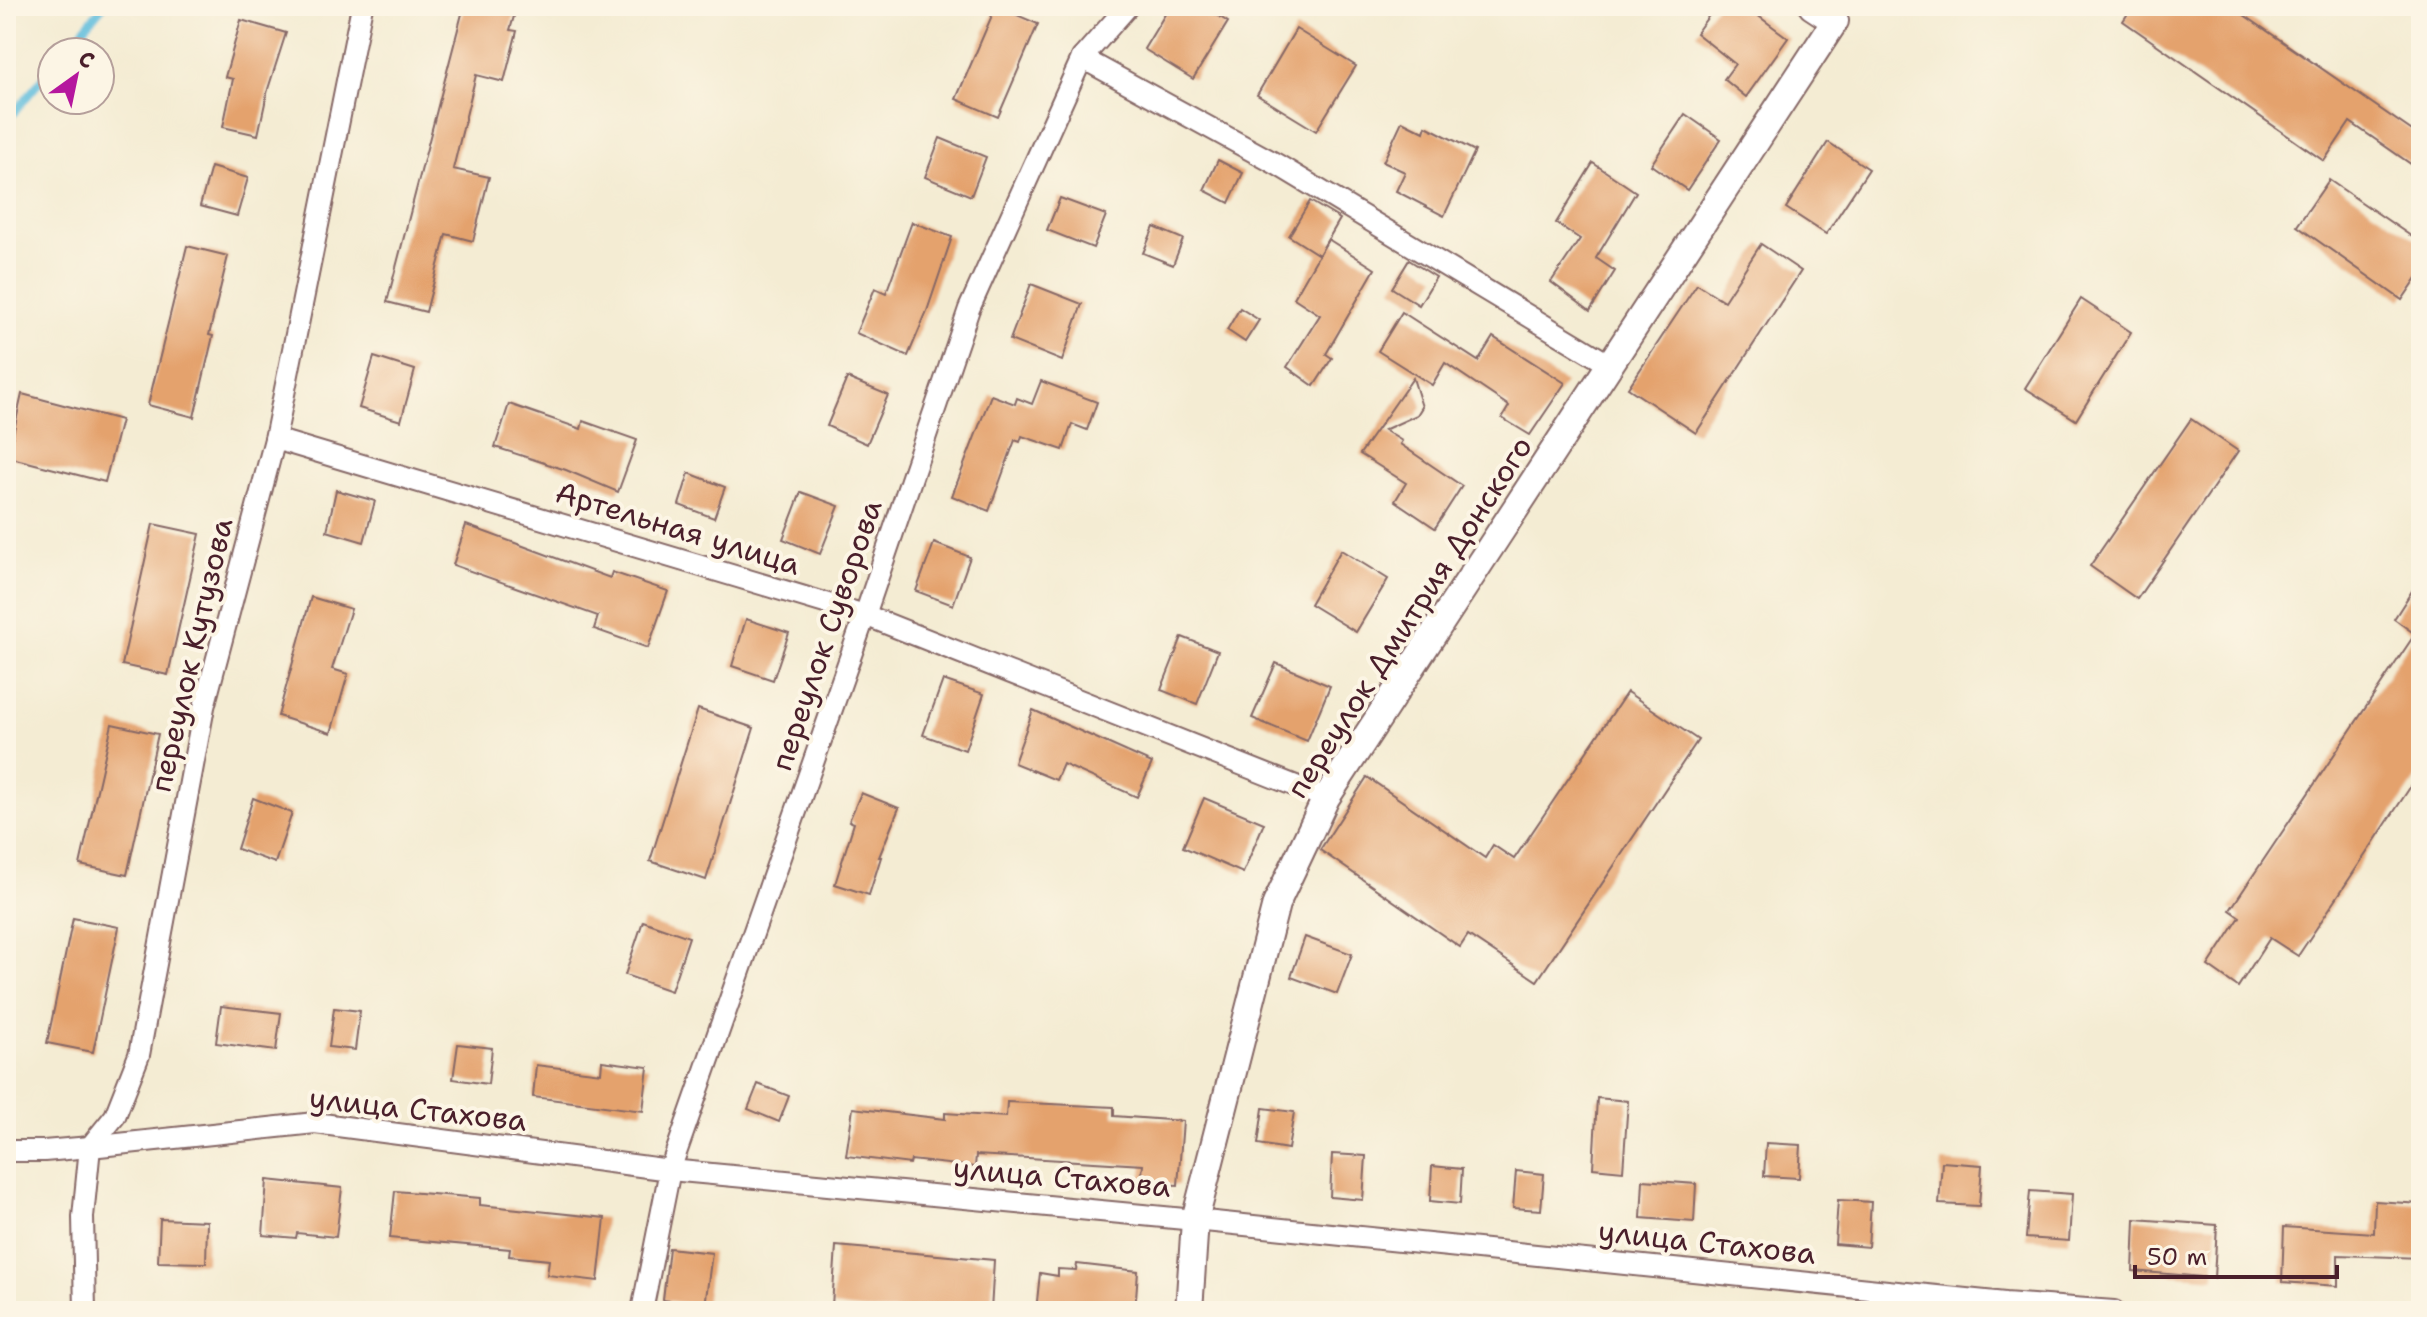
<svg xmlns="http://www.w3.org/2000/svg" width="2427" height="1317" font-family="'Shantell Sans',sans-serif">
<rect width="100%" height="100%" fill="#fcf5e5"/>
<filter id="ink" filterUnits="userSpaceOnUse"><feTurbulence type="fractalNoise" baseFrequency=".0125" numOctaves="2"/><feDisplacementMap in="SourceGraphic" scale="16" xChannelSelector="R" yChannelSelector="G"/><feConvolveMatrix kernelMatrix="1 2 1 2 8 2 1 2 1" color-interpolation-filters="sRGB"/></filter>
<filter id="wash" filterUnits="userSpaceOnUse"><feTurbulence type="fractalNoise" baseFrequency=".006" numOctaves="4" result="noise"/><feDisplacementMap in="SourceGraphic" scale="32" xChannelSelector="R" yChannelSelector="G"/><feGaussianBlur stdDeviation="1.8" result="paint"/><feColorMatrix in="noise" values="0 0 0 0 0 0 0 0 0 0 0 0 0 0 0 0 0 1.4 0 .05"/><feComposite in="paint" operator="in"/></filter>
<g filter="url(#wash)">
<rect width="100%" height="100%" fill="#f4ecd3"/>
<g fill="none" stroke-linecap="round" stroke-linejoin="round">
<g stroke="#5fbddd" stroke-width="8">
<path d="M64 52 103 6"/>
<path d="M6 122 52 67"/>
</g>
</g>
<g id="blocks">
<g fill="#e4a26d">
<path d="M464 6H517L510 30 517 31 504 82 476 75 453 169 489 177 473 241 446 234 426 312 387 302Z"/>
<path d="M996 6 1038 24 998 117 956 99Z"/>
<path d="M1170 6H1202L1228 22 1193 79 1144 49Z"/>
<path d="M1716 6H1745L1788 38 1746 97 1724 79 1735 64 1696 33Z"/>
<path d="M2133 6H2231L2421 137V171L2350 122 2324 161 2123 21Z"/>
<path d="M241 20 286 33 268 89 258 135 223 127 233 79 225 77Z"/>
<path d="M1296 29 1356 66 1316 131 1257 95Z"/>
<path d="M1685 114 1721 139 1687 190 1651 165Z"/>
<path d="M1402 121 1424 132 1426 126 1475 151 1444 216 1396 191 1405 172 1383 162Z"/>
<path d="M940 138 986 157 971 196 925 177Z"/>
<path d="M1828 142 1869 169 1826 234 1786 208Z"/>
<path d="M1218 160 1243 173 1229 203 1204 190Z"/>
<path d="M1593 163 1636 192 1596 258 1615 271 1590 311 1551 282 1580 239 1556 223Z"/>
<path d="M211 167 248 178 237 216 200 206Z"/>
<path d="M2329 180 2421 243V272L2402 300 2297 226Z"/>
<path d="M1060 198 1106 215 1093 248 1047 230Z"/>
<path d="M1310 201 1340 219 1319 255 1289 236Z"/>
<path d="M912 222 952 237 927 311 908 356 856 333 875 288 886 293Z"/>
<path d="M1154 227 1183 239 1173 265 1143 253Z"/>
<path d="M1328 239 1375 269 1326 354 1332 358 1314 386 1287 367 1320 315 1294 298Z"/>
<path d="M1761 244 1801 271 1696 433 1628 388 1697 284 1724 301Z"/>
<path d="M187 246 228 256 209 335 213 336 194 417 148 405Z"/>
<path d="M1409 260 1436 277 1419 305 1392 288Z"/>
<path d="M1031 284 1082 304 1062 361 1010 340Z"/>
<path d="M2081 299 2131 332 2076 420 2025 388Z"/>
<path d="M1240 308 1259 320 1245 342 1227 330Z"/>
<path d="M1402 312 1478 361 1493 337 1565 383 1530 435 1502 418 1509 406 1445 363 1432 385 1378 351Z"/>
<path d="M374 357 415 370 401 421 359 408Z"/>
<path d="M847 378 888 395 867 444 827 426Z"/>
<path d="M1413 378 1422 407 1417 415 1384 430 1402 441 1400 444 1462 486 1435 528 1395 501 1406 483 1360 454Z"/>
<path d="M1041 381 1097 402 1087 430 1072 424 1063 450 1022 436 1020 442 1015 440 989 511 952 496 991 395 1015 404 1017 398 1032 404Z"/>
<path d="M22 394 121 420 105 482 8 457Z"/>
<path d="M509 404 581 429 583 421 637 440 618 492 566 470 495 447Z"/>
<path d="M2191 419 2238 451 2137 599 2090 566Z"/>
<path d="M689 473 725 487 714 518 679 505Z"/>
<path d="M336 490 375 501 364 542 327 531Z"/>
<path d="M801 492 839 506 820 554 783 539Z"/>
<path d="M153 524 200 534 168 675 122 665Z"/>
<path d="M466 525 610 578 612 572 668 591 648 648 594 629 598 616 453 565Z"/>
<path d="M934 543 970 557 953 605 916 591Z"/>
<path d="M1341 550 1388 579 1356 632 1310 604Z"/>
<path d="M2421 577V771L2298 956 2270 938 2238 987 2208 966 2240 917 2230 910 2415 634 2394 619Z"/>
<path d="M311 597 351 609 332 669 348 674 331 733 278 716Z"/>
<path d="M746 619 789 633 773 680 732 666Z"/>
<path d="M1182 637 1218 651 1197 704 1161 690Z"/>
<path d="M1276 663 1330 686 1307 741 1252 718Z"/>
<path d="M943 680 984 694 965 750 923 735Z"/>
<path d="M1627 692 1698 740 1537 981 1468 935 1460 947 1320 850 1367 777 1485 858 1493 845 1514 859Z"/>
<path d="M698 709 754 728 706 880 650 861Z"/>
<path d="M1033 710 1152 763 1137 797 1063 764 1056 780 1014 763Z"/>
<path d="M112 724 158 734 127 875 80 865Z"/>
<path d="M861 793 899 808 879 857H881L869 895 835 884 854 823 849 821Z"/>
<path d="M253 798 292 813 275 863 237 849Z"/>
<path d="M1204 798 1264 823 1243 873 1183 847Z"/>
<path d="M73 918 119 927 93 1052 47 1043Z"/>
<path d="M643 921 689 937 671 991 625 975Z"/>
<path d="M1305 937 1352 954 1337 994 1291 977Z"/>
<path d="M221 1006 281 1013 276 1051 216 1043Z"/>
<path d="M334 1008 360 1011 355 1050 329 1047Z"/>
<path d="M458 1044 492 1048 488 1084 453 1079Z"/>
<path d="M602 1061 648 1067 643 1111 533 1097 536 1065 601 1073Z"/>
<path d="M758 1084 789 1096 779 1122 748 1109Z"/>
<path d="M1597 1098 1628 1101 1623 1171 1593 1168Z"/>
<path d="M1007 1102 1114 1107V1116L1183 1121 1178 1185 1141 1183 1143 1165 976 1155 975 1167 911 1160 910 1164 846 1156 853 1108 945 1119V1113L1006 1117Z"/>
<path d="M1263 1108 1294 1112 1288 1149 1258 1144Z"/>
<path d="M1766 1143 1801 1145 1799 1178 1764 1176Z"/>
<path d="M1332 1154 1366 1156 1363 1200 1330 1197Z"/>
<path d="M1942 1162 1982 1165 1979 1206 1939 1204Z"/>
<path d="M1432 1166 1462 1169 1460 1204 1430 1201Z"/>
<path d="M1516 1171 1544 1174 1541 1210 1513 1208Z"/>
<path d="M267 1180 342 1188 336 1237 297 1233 296 1238 263 1235Z"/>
<path d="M1643 1180 1696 1184 1694 1222 1641 1218Z"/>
<path d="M395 1191 480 1198V1205L605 1218 598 1281 547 1275 549 1260 509 1256 510 1249 390 1238Z"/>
<path d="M2030 1191 2072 1194 2069 1241 2026 1238Z"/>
<path d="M1838 1200 1871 1202 1868 1247 1835 1244Z"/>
<path d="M2375 1201 2421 1204V1258L2338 1255V1286L2282 1282 2284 1227 2374 1233Z"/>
<path d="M160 1219 207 1221 206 1263 158 1262Z"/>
<path d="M2135 1219 2217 1225 2214 1278 2133 1271Z"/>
<path d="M836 1246 994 1260 991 1311H873L832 1306Z"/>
<path d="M669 1248 712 1253 705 1306 663 1300Z"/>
<path d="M1077 1264 1138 1271 1135 1311H1036L1040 1273 1058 1276V1269L1076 1270Z"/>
</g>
</g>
</g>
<g filter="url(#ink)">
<use href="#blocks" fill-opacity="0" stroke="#866766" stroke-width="2"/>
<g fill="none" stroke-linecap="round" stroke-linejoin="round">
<g stroke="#866766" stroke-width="24">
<g id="minor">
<path d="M1082 58 1278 165 1610 365"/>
<path d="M275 439 865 615 1326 798"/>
<path d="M6 1151H44L90 1147 315 1123 670 1170 1195 1220 2005 1303 2114 1311"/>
<path d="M85 1311 83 1217 90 1147 115 1116 139 1055 204 707 275 439 362 6"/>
<path d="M642 1311 670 1170 865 615 969 309 1082 58 1128 6"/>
</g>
</g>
<g stroke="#866766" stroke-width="30">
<path id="tertiary" d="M1189 1311 1195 1220 1276 904 1326 798 1835 21 1812 6"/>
</g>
<use href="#minor" stroke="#fff" stroke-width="20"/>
<use href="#tertiary" stroke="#fff" stroke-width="26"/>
</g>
</g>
<g text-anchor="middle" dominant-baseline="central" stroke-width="8" stroke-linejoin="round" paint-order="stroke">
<g font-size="30" fill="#4a1f2b" stroke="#fcf5e5">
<text transform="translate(678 528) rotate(17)">Артельная улица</text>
<text transform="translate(1409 617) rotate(-57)">переулок Дмитрия Донского</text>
<text transform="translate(826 635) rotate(-71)">переулок Суворова</text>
<text transform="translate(191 655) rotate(-77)">переулок Кутузова</text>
<text transform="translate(418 1109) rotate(6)">улица Стахова</text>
<text transform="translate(1062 1177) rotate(5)">улица Стахова</text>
<text transform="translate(1707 1242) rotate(6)">улица Стахова</text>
</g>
</g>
<rect width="2427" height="1317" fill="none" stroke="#fcf5e5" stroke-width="32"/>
<g transform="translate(76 76) rotate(33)"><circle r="38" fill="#fcf5e5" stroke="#b59f9b" stroke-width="2"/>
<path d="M0-6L14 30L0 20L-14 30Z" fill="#b5179e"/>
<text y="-12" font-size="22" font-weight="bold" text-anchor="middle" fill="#4a1f2b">С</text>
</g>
<path d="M2135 1265v12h202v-12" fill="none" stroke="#4a1f2b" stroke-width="4"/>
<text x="2147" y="1265" font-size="24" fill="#4a1f2b" stroke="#fcf5e5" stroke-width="6" paint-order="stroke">50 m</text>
</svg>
